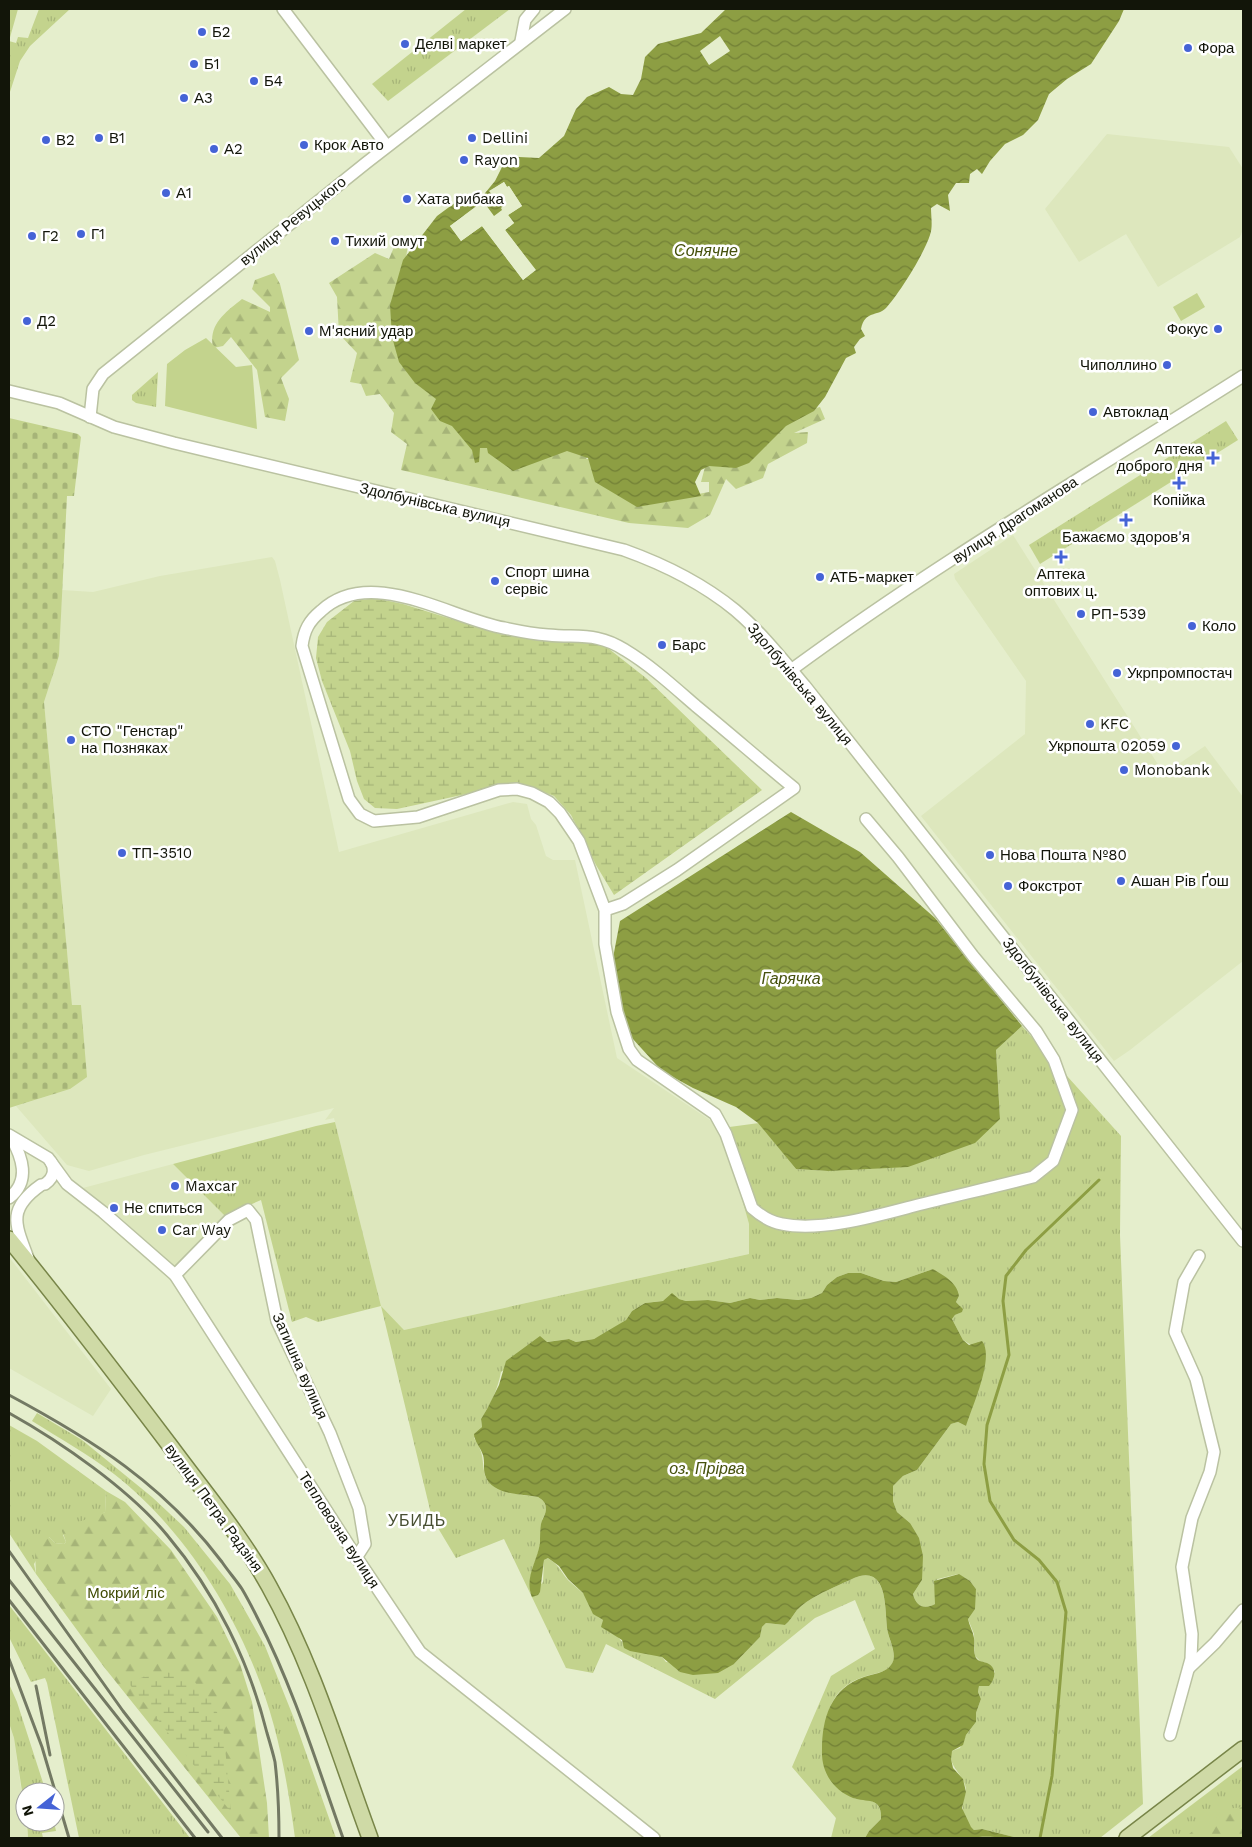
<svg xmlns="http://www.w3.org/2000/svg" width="1252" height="1847" font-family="'Work Sans',sans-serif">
<defs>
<pattern id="grass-tufts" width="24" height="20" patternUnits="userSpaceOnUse" patternTransform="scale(1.25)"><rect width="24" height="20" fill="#c3d38d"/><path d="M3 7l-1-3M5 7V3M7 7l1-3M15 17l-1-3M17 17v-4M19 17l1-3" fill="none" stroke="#a6b478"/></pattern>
<pattern id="forest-firs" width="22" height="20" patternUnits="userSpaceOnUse" patternTransform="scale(1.25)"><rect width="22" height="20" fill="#c3d38d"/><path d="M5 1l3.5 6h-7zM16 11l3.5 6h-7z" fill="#a6b478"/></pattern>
<pattern id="wetland-marsh" width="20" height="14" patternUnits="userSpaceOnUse" patternTransform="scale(1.25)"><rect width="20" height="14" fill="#c3d38d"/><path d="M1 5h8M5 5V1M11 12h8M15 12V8" fill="none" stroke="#a6b478"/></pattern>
<pattern id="cemetery-stones" width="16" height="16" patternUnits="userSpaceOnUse" patternTransform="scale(1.25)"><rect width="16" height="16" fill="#c3d38d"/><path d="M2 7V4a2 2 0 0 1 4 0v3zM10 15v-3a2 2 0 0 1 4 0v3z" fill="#a6b478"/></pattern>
<pattern id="water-waves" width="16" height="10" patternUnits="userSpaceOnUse" patternTransform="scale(1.25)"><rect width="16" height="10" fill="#8d9e43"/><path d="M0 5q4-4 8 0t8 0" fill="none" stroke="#728036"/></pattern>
</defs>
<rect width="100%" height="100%" fill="#e5eecc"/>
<g fill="#dde7bd">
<path d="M1107 134 1229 147 1243 169V229L1240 237 1158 287 1126 234 1079 262 1045 209Z"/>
<path d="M1013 535 1164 774 1205 746 1243 797V961L1130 1050 1114 1061 921 816 1025 734 1026 681 955 579 954 574Z"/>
<path d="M272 557 275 561 280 580 339 852 513 802 527 804 531 819 536 825 546 856 553 860H575L617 1058 722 1128 749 1224V1254L404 1330 381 1306 334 1118 325 1120 334 1108 144 1155 89 1171 67 1165 16 1106 70 1089 81 1005 72 1006 44 702 59 656 62 590 93 592 160 576Z"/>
<path d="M173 1164 225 1216 176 1269 122 1219 83 1188Z"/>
<path d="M9 1257 111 1389 93 1416 9 1368Z"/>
<path d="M9 1723 14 1738 28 1838H9Z"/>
</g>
<g fill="url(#grass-tufts)">
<path d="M9 9H18L9 41 16 43 18 37 28 38 39 9H70L30 46 20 61 9 95Z"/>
<path d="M466 9H510L388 101 372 84Z"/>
<path d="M158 372 156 407 136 403 132 400V395Z"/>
<path d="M1226 421 1238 440 1040 564 1029 545Z"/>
<path d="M1022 1026 1121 1136 1120 1235 1143 1804 1100 1838H1018L982 1829 974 1830C966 1824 961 1811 963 1801 964 1797 966 1794 966 1789 964 1775 951 1769 950 1754L952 1751 960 1748 966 1735 976 1722V1713L981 1699 978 1692 979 1686H984L995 1672 992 1667 986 1663 980 1661 975 1656 974 1634 968 1619 976 1589 970 1581 958 1574 938 1579 934 1583 936 1597 935 1604C924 1610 916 1606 913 1594L922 1580 910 1523 897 1512 893 1501V1486L903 1476 917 1470 951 1424 958 1422 966 1426 971 1345 963 1340 952 1319 955 1315 959 1313 960 1306 956 1302 959 1296 933 1269 896 1282 884 1281 861 1273H848L837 1277 827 1285 822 1293 811 1298 798 1300 777 1298 760 1300 750 1298 730 1303 708 1300 686 1301 679 1299 645 1303 632 1311 626 1320 605 1334 594 1339 576 1342 569 1339 546 1342 501 1372C498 1389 490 1405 481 1419L482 1427 474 1438C483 1452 482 1455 484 1471 486 1492 522 1495 538 1497 543 1500 546 1503 546 1510 546 1514 543 1516 542 1521 540 1529 541 1537 540 1545 536 1563 527 1576 531 1595L543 1582 544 1560 548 1558C561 1567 560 1571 569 1581 574 1586 580 1590 585 1595 592 1604 590 1614 603 1620L602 1627 617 1636 623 1643 662 1657 666 1662 734 1664 760 1637 762 1627 766 1623 785 1625C790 1621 793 1615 797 1610 809 1598 824 1592 839 1585 846 1582 853 1578 860 1576 890 1569 884 1617 888 1633 890 1642 898 1657 891 1666 885 1673 871 1674 863 1677 828 1689 825 1718 822 1751L855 1799C871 1799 882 1801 881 1819L869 1831 865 1838H831L836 1818 792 1767 831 1676 875 1649 855 1600 815 1618 715 1699 606 1644 593 1673 566 1668 504 1539 456 1558 432 1518 381 1306 318 1322 306 1317 292 1322 261 1200 225 1216 173 1164 316 1126 335 1122 381 1306 404 1330 749 1254V1224L722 1128 759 1123 796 1169 828 1171 1000 1119 996 1050Z"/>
<path d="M37 1413 82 1440 152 1497 184 1527 230 1584 265 1646 293 1716 336 1838H295C290 1801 284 1763 274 1726 249 1633 191 1534 114 1474 88 1454 59 1438 32 1421Z"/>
<path d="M9 1425 37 1441 106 1491 105 1512 63 1535 66 1542 64 1544 55 1543 49 1537 34 1564 36 1574 9 1533Z"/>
<path d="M9 1605 190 1838H79L47 1683 45 1678 31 1682 9 1637Z"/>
<path d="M9 1684 17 1702 46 1792H25V1811L14 1738 9 1723Z"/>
<path d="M1243 1766V1838H1148Z"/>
<path d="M27 1822H54L56 1831 42 1833 43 1838H28Z"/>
</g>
<g fill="url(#forest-firs)">
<path d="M397 240 408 244 401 294 569 444 592 449 586 459H598L649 503 709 492V482H701L706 463 793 414 820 407 825 419 794 433 808 432 807 443 768 464 763 478 736 489 726 479 710 515 688 528 629 523 401 470 407 444 391 432 394 413 380 394 366 396 361 384 350 382 357 353 339 334 337 297 329 283 375 253 389 259Z"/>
<path d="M274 273 280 284 299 360 281 378 289 399 285 421 265 417 257 370 231 337 223 346 213 348C208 324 226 312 242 299L270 312V307L252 289 255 280Z"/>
<path d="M106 1491 125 1502 171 1550 217 1617 240 1664 252 1702 267 1803 269 1838H241L104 1667 36 1574 35 1552 44 1538 49 1537 55 1543 64 1544 66 1542 62 1530 66 1527 105 1512Z"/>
<path d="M1243 1807V1838H1186C1192 1828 1204 1826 1216 1825L1217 1814 1227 1809Z"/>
</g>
<g fill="url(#wetland-marsh)">
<path d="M375 598 403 604 500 634 535 640 569 641 604 645 646 678 762 790 614 895 596 865 571 815 554 796 523 784 471 793 397 809 375 808 364 799 357 781 350 751 322 681 316 658 318 637 327 622 354 601Z"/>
<path d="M167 1672 193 1680 213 1704 223 1725 231 1812 127 1681Z"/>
</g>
<path fill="url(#cemetery-stones)" d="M9 418 78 434 81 437 74 496H67L59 656 44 702 72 1005H81L87 1077 70 1089 9 1108Z"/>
<g fill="#c3d38d">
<path d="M1197 293 1205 307 1181 321 1173 307Z"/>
<path d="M206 338 236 367 252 365 257 429 165 406 167 364 185 350Z"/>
</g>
<g fill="url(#water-waves)" fill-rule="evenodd">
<path d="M726 9H1124L1119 21 1091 64 1067 79 1049 94 1038 120 1023 135 1005 144 990 161 982 174 977 169 970 174 969 183H956L948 195 950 211 937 204 931 208C931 216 933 227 930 235 924 254 899 294 886 308 877 317 865 310 861 329L865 336 860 339 854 347 856 353 846 358 825 397 814 411 786 426 749 463 736 468 709 466 701 470 695 482 701 496 637 507 595 482 588 458 567 451 513 471 488 453 487 448H480L479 462 475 463 472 450 452 426 440 421 431 409 436 399 415 383 399 362 392 337 390 305 403 260 437 216 456 202 462 206 481 198 495 181 502 167 519 157 539 158 564 136 576 109 587 97 609 87 621 94 633 95 641 79 645 57 658 44 701 33ZM720 36 730 51 709 65 700 51ZM504 182 507 187 509 186 522 206 508 215 514 223 505 230 535 270 523 280 482 226 461 241 450 226 483 202 494 217 503 210C504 202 496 195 490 191Z"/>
<path d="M791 812 860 852 935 918 1022 1026 996 1050 1000 1119 975 1143 908 1167 828 1171 796 1169 758 1123 736 1107 693 1088 662 1071 632 1038 619 999 613 958 620 921Z"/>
<path d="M933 1269C944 1276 957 1282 959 1296L956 1302 963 1309 962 1312 955 1315 952 1319 963 1340 969 1345 982 1341C995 1357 972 1407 966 1426L958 1422 951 1424 917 1470 903 1476 893 1486V1501L897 1512 910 1523 919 1538 923 1556 922 1580 913 1594C916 1606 924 1610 935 1604L934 1581 959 1574 970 1581 976 1589 975 1609 968 1619C969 1625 973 1631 974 1638 975 1644 973 1652 976 1658 979 1662 982 1661 987 1663 998 1668 995 1679 989 1686H979L978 1692 981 1699 976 1713V1722L966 1735 963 1745 952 1751 951 1759 953 1768 963 1779 966 1792 962 1808 971 1827 974 1830 982 1829 1018 1838C1007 1838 981 1835 974 1838H865L869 1831 881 1819C882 1796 867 1803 853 1798 833 1790 821 1772 822 1750 822 1718 831 1688 864 1677 872 1674 886 1673 891 1665 898 1657 890 1641 888 1633 884 1616 890 1569 860 1576 853 1578 846 1582 839 1585 824 1592 809 1598 797 1610 793 1615 790 1621 785 1625L766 1623 762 1627 760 1637 734 1664 718 1673 693 1675 680 1672 662 1657 630 1651 624 1648 622 1640 601 1627 603 1620 593 1614 583 1593 568 1579 559 1566 548 1558 544 1560 540 1592 538 1595 532 1597C524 1578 537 1562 540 1543 540 1537 540 1530 541 1524 542 1519 546 1514 546 1509 546 1503 543 1500 538 1497 521 1494 491 1495 485 1475 483 1469 485 1462 483 1455 481 1448 474 1441 474 1434L482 1427 481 1419 487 1409 499 1385 506 1361 540 1336 547 1342 569 1339 576 1342 594 1339 626 1320 632 1311 645 1303 663 1301 672 1293 679 1299 686 1301 708 1300 730 1303 750 1298 760 1300 777 1298 798 1300 811 1298 822 1293 827 1285 837 1277 848 1273H861L884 1281 896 1282Z"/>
</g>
<path fill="#e5eecc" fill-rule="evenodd" d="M504 182 507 187 509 186 522 206 508 215 514 223 505 230 536 270 523 280 482 226 461 241 450 226 483 201 494 216 502 210 501 208 503 206 496 195 493 196 489 191ZM503 185 506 189H509L519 205 506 214V216L510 223 502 230 532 270 523 277 483 224H481L462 238 453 227 482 205 493 219 504 212 505 206 497 193 493 192Z"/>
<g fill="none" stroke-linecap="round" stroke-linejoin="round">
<path stroke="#8d9e43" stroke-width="3" d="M1040 1838 1052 1776 1066 1612 1057 1582 1039 1560 1014 1540 990 1501 984 1464 987 1425 1009 1355 1003 1301 1006 1276 1026 1250 1099 1180"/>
<g stroke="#bac2a1" stroke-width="14">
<g id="minor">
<path d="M283 9 387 146"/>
<path d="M521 41 525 20 534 9"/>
<path d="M9 391 59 403 114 427 174 443 624 550C663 564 702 583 735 610 761 632 783 660 805 686L1243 1241"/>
<path d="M90 417 93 389 103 374 366 163 565 9"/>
<path d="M791 670C936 563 1092 472 1243 376"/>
<path d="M605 910 623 904 677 870 794 788C761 761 729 733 696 706 673 686 650 665 625 650 597 632 579 638 548 635 534 634 518 631 504 628 450 618 370 565 321 611 309 621 304 630 302 646L349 799 360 814 374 821 418 817 499 790 517 789 532 793 549 802 560 813 579 841 605 910V944L617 1012 629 1049 637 1060 715 1114 726 1134 752 1208C761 1216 770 1222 782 1224 820 1232 876 1216 914 1206 954 1196 994 1187 1033 1177L1053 1161 1072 1110 1054 1060 1036 1031 973 956 898 857 866 819"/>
<path d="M9 1135 48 1158C56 1167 55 1177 45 1184"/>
<path d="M51 1162 67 1184 103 1212 175 1275 353 1552 420 1652 654 1838"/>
<path d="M9 1198C31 1181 22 1157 11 1137"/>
<path d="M28 1258C15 1224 7 1209 41 1185"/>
<path d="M175 1275 229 1220 248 1210 256 1220 277 1321 330 1433 359 1508 365 1544 356 1558"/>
<path d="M1189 1668 1215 1643 1243 1610"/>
<path d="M1170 1735 1191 1659 1192 1634 1182 1567 1192 1518 1210 1472 1214 1452 1196 1379 1175 1332 1184 1282 1199 1256"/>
</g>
</g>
<g stroke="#788548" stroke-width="18">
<g id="major">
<path d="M9 1239C65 1307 118 1377 171 1447 205 1493 242 1537 269 1586 313 1665 339 1754 370 1838"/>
<path d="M1127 1838 1243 1749"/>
</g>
</g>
<use href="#minor" stroke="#fff" stroke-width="11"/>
<use href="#major" stroke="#cfdaa6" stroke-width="15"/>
<g stroke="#737963" stroke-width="3">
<path d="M9 1395C93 1440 163 1484 222 1562 228 1571 236 1580 242 1589 248 1599 253 1609 258 1619 294 1689 317 1765 343 1838"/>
<path d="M9 1413C61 1442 129 1489 167 1535 215 1592 249 1661 267 1733 270 1743 273 1753 275 1762 278 1787 279 1814 279 1838"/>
<path d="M9 1551 123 1711 222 1838"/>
<path d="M9 1580 208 1832"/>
<path d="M9 1600 195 1838"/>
<path d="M9 1659 42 1747 69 1838"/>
<path d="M36 1686 50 1755"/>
</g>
</g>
<g fill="#4563d6" stroke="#fff" stroke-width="2">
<circle cx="202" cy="32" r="5"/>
<circle cx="405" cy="44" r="5"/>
<circle cx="1188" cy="48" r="5"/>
<circle cx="194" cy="64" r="5"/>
<circle cx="254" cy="81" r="5"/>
<circle cx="184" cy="98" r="5"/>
<circle cx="99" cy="138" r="5"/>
<circle cx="472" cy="138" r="5"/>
<circle cx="46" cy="140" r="5"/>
<circle cx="304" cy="145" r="5"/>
<circle cx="214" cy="149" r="5"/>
<circle cx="464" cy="160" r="5"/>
<circle cx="166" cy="193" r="5"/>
<circle cx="407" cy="199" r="5"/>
<circle cx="81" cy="234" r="5"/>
<circle cx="32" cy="236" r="5"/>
<circle cx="335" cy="241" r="5"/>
<circle cx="27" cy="321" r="5"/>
<circle cx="1218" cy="329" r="5"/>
<circle cx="309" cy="331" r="5"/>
<circle cx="1167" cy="365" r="5"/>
<circle cx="1093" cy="412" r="5"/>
<path d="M1210.5 450.5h5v5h5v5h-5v5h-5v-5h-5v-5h5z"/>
<path d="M1176.5 475.5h5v5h5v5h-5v5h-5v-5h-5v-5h5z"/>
<path d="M1123.5 512.5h5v5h5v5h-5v5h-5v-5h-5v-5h5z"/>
<path d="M1058.5 549.5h5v5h5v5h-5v5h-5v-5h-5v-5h5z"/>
<circle cx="820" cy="577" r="5"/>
<circle cx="495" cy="581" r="5"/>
<circle cx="1081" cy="614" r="5"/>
<circle cx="1192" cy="626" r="5"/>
<circle cx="662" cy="645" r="5"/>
<circle cx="1117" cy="673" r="5"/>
<circle cx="1090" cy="724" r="5"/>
<circle cx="71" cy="740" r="5"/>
<circle cx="1176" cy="746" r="5"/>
<circle cx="1124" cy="770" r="5"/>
<circle cx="122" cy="853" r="5"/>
<circle cx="990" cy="855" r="5"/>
<circle cx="1121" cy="881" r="5"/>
<circle cx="1008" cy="886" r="5"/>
<circle cx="175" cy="1186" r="5"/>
<circle cx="114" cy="1208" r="5"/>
<circle cx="162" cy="1230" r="5"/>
</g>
<g text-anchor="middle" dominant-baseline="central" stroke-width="5" stroke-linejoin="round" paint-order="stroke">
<g font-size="15" fill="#121509" stroke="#fff" text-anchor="start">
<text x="212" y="32">Б2</text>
<text x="415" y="44">Делві маркет</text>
<text x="1198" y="48">Фора</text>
<text x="204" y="64">Б1</text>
<text x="264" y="81">Б4</text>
<text x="194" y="98">А3</text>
<text x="109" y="138">В1</text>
<text x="482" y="138">Dellini</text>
<text x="56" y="140">В2</text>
<text x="314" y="145">Крок Авто</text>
<text x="224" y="149">А2</text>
<text x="474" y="160">Rayon</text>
<text x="176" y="193">А1</text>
<text x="417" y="199">Хата рибака</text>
<text x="91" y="234">Г1</text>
<text x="42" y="236">Г2</text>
<text x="345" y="241">Тихий омут</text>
<text x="37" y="321">Д2</text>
<text x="1208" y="329" text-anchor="end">Фокус</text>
<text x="319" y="331">М'ясний удар</text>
<text x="1157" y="365" text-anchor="end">Чиполлино</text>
<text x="1103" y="412">Автоклад</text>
<text x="1203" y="449" text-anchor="end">Аптека<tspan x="1203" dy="17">доброго дня</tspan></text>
<text x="1179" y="500" text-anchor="middle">Копійка</text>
<text x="1126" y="537" text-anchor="middle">Бажаємо здоров'я</text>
<text x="505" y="572">Спорт шина<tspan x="505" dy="17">сервіс</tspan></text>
<text x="1061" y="574" text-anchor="middle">Аптека<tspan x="1061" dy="17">оптових ц.</tspan></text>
<text x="830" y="577">АТБ-маркет</text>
<text x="1091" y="614">РП-539</text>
<text x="1202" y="626">Коло</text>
<text x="672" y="645">Барс</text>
<text x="1127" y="673">Укрпромпостач</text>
<text x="1100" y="724">KFC</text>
<text x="81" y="731">СТО "Генстар"<tspan x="81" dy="17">на Позняках</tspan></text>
<text x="1166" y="746" text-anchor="end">Укрпошта 02059</text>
<text x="1134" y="770">Monobank</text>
<text x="132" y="853">ТП-3510</text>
<text x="1000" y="855">Нова Пошта №80</text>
<text x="1131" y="881">Ашан Рів Ґош</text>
<text x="1018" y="886">Фокстрот</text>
<text x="185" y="1186">Maxcar</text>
<text x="124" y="1208">Не спиться</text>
<text x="172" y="1230">Car Way</text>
</g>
<g font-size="15" fill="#121509" stroke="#fff">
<text transform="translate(293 221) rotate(-39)">вулиця Ревуцького</text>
<text transform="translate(435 505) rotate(13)">Здолбунівська вулиця</text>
<text transform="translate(1015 520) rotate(-33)">вулиця Драгоманова</text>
<text transform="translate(800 684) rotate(50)">Здолбунівська вулиця</text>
<text transform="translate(1053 1000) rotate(52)">Здолбунівська вулиця</text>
<text transform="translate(300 1366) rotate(66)">Затишна вулиця</text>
<text transform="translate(214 1508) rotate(54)">вулиця Петра Радзіня</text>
<text transform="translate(339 1530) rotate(57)">Тепловозна вулиця</text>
</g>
<g font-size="15" fill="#404b03" stroke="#fff">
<text x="126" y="1593">Мокрий ліс</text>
</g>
<g font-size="16" font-style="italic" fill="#47520e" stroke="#fff">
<text x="706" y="250">Сонячне</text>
<text x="791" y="978">Гарячка</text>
<text x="707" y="1468">оз. Прірва</text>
</g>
<g font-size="16" letter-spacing="1" fill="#474e31" stroke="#fff">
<text x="417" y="1520">УБИДЬ</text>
</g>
</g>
<rect width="1252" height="1847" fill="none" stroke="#121509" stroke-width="20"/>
<g transform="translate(40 1807) rotate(253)"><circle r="24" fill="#ffffff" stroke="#a0a19d"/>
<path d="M0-4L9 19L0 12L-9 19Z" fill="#4563d6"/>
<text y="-8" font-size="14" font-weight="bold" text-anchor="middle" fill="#121509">N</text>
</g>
</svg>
